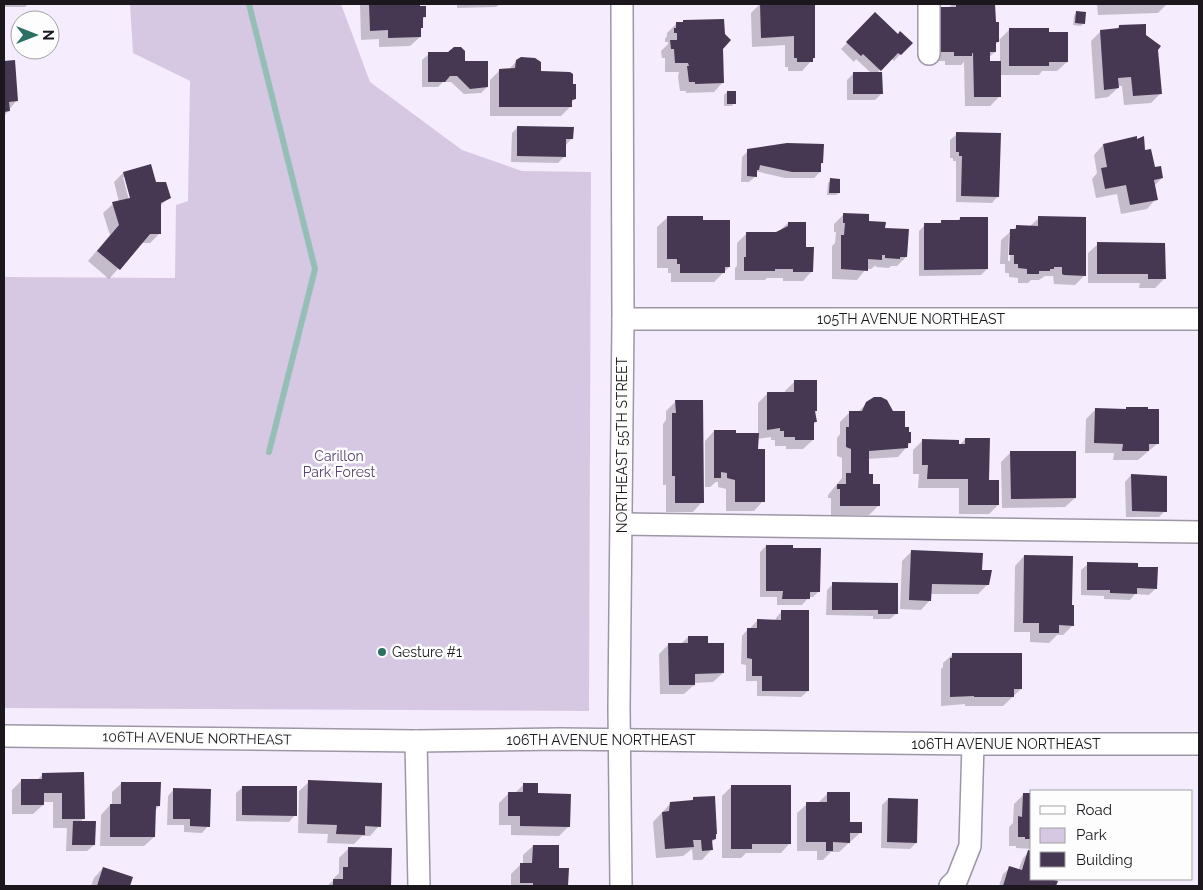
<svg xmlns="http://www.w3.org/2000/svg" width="1203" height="890" font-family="Raleway,sans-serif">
<rect width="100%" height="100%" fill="#f5ecfd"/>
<path fill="#d6c8e3" d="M130 4H341L370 82 462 150 522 171 591 172 589 711 4 708V277L175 278 176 205 188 201 190 81 133 53Z"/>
<g fill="#0003" fill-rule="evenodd">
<path d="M4 4H28L25 7H4Z"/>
<path d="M360 4H418L419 7 425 17 422 20 420 37 410 46 379 47V39L361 40Z"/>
<path d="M447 4H500L496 7 457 8V5H447Z"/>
<path d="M760 4H814V58L802 71H788V67H785V45L752 47 751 13Z"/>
<path d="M953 4H994V23L998 41 1010 29 1048 33 1067 62 1057 71H1042L1039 75H1000V96L990 106H965L964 62 961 65H945V61H930L948 8ZM1000 40V62H988V58L995 52V45Z"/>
<path d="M1097 4H1167L1158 13 1098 15Z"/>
<path d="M1076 13 1084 23 1081 26 1073 25 1074 16Z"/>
<path d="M875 14 898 35 911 43 894 61 891 58 877 73 881 94 875 100H847V80L854 73H871L856 59 854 62 841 49Z"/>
<path d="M676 24 724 34 722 48 723 82 714 92 686 93V91H680L678 77 679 72H665V58H662L661 51 668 44V42H665V39L667 36V33Z"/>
<path d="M1119 26 1145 36 1157 49 1161 93 1151 103 1124 105 1122 86H1117L1118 88 1108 97 1095 99 1091 41 1101 31 1116 30Z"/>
<path d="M429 54 464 63 487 87 481 93 464 94 451 82H443L438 87H422V60Z"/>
<path d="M14 61 17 100 4 116V62Z"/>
<path d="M517 61 540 72 575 99 570 103V107L561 116H490V80L500 70 509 69Z"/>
<path d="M727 92 734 103 732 106H724V95Z"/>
<path d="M518 127 572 138 566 145 564 157 558 163 511 162 512 133Z"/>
<path d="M957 134 998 196 992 203 956 202V161H953V158H950V140Z"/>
<path d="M1103 145 1143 151 1154 169 1162 178 1154 186 1156 199 1147 209 1121 214 1117 194 1096 198 1092 179 1097 173 1094 155Z"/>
<path d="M748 151 822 163 820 165V172L814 178H785L755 171 756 176 749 182H741L742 157Z"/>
<path d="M123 173 169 197 160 206V233L150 243H141L109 279 88 261 110 235 103 213 113 204 119 202 114 182ZM123 177H126L133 203 130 204Z"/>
<path d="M831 180 839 193 836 195H827L828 183Z"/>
<path d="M844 214 884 229 906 257 897 266H891L889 268 876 267V265L871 269H866L857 280 832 279V246L835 243 836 232H834V224Z"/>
<path d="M667 218 702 222 729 267 714 282H671V273H668V268H657V227Z"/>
<path d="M960 218 987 269 981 275 919 276V231L925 225H939L942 221H957Z"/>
<path d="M1039 218 1085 275 1075 285 1054 284 1053 276H1045L1039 280H1031L1028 283H1018V278L1009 277V273H1005V264H1000L1001 240 1016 227H1029ZM1009 234H1011L1010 261H1008Z"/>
<path d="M788 223 804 248 812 271 803 281H783V278H767L765 280H735V268L737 266V243L747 233 776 234Z"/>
<path d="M1098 244 1165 278 1155 288H1139L1140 283H1088V253Z"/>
<path d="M795 381 816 411 814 413 816 422 813 425V440L803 449H786V446H775V440H771V437L757 439V450L763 501 754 511H726V489L718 487V482H716L710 487H705V441L714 431 735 434H758V403L768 393H785V391Z"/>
<path d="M676 401 702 502 693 512H666V485H663V424L666 420V411Z"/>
<path d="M867 403 892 412 904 428 910 443 898 457 867 459V475L878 506 869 515H831V498H828V495L842 478V458L837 456V438L840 434V422L850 412H858Z"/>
<path d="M1127 408 1157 444 1138 460H1113L1114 453H1085L1086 419 1096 409 1125 410Z"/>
<path d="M965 439 988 481 998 505 989 514H959V488H918L919 474H913V450L922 441 960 445Z"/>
<path d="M1011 452 1075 498 1065 507 1002 508 1001 462Z"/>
<path d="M1131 475 1165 511 1159 517H1126L1125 482Z"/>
<path d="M766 546 792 549 819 591 813 597H809L802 605H777V597H760V552Z"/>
<path d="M912 551 981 572 988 584 978 594H930V600L921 610 900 609 902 561Z"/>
<path d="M1024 556 1071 606 1073 625 1063 635H1057L1049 643 1030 642V632H1014L1015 566Z"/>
<path d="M1088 564 1137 568 1156 588 1149 595 1135 594 1130 600 1104 599V596L1081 595V570Z"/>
<path d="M833 584 897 613 890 619H873V616L826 615 827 590Z"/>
<path d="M782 611 808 691 801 697 757 696V681H746V665L741 664 742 636 748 629H751V627L757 621H775L776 618Z"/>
<path d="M688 637 706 645 723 673 713 682 694 683V685L684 694H660L659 654 669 644H681Z"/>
<path d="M953 654 1021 689 1003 706H965V704L941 706V669L943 667V663Z"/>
<path d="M43 774H83L84 818 80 822 94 845 87 851H66L67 828H53V802H43V805L33 814H12V790L21 781H36Z"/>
<path d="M309 782 379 826 370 836H362L354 844 327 843 328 834 298 833 299 791Z"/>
<path d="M122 783 159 806 154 811V837L144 846H100L101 815 110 805H112V792Z"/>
<path d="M524 784 537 795 569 826 559 836 511 835V825H499V803L509 793H515Z"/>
<path d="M243 787 295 815 289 822 236 821V793Z"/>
<path d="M731 787 790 843 781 853H746L741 858H722V796Z"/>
<path d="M174 789 208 826 202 833 184 832V825H167L168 796Z"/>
<path d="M828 793 849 823 861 832 839 852H831L823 860H817V851H797V813L807 804 818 803Z"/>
<path d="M1023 795H1032V849L1016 848V846H1009V827L1013 823 1014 804Z"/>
<path d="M693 799 715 839 711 843V850L702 860H693L692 849 683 856 656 858 653 822 671 803 690 802Z"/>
<path d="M888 799 916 843 910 849 881 848 882 805Z"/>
<path d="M533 846 557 869H568L567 886H511V874L521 864H523V855Z"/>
<path d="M349 848 391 849 390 886H327L334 880V878L339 873V858Z"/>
<path d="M1029 852 1032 879H1051L1050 880 1056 882 1055 886H999L1003 874 1010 868 1018 871 1023 858Z"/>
<path d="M103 868 131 878 128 886H91L94 878Z"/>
</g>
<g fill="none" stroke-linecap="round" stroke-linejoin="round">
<path stroke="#95bfb5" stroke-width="6" d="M249 4 315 269 269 452"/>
</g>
<g fill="#463852">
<path d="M369 4H420V6H426V17H423V28H421V37L388 38V30L370 31Z"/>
<path d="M760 4H815V58H813V62H797V58H794V36L761 38Z"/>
<path d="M956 4H995L996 22H999V42H996V52H990V61H1001V97H974L973 53H972V56H954V52H939V7H956Z"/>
<path d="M1076 11 1086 12 1085 24 1075 23Z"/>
<path d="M875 12 898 34 900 31 913 43 901 55 898 53 881 71 863 54 861 56 846 42Z"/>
<path d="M724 19 725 34 731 40 723 49 724 83 695 84V82H689L687 66H689L688 63H675L674 49H671L670 40H677V33H674V28H676V22H683V20Z"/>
<path d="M1146 24V35L1161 46 1158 50 1162 94 1133 96 1131 77 1118 78 1119 88 1104 90 1100 30 1119 28V25Z"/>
<path d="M1009 28H1049V32H1068V62H1049V66H1009Z"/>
<path d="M454 47H461L465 51V61H488V87L470 89 457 76H450L445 82H428V52H448Z"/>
<path d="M521 57 535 58 541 62V71L570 72 573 74V84H576V99L572 100V107H499V69L515 68 516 60Z"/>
<path d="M15 60 18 101 9 102 10 111 4 112V61Z"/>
<path d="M853 72H882L883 94H853Z"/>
<rect x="727" y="91" width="9" height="13"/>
<path d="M517 126 574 127 573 139H566V157L517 156Z"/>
<path d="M956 132 1001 133 999 197 961 196 962 156H959V152H956Z"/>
<path d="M1137 136V139L1144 136 1145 150 1151 149 1155 167 1161 166 1163 178 1154 180 1158 200 1130 205 1126 185 1105 189 1101 168 1107 167 1103 144Z"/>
<path d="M787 143 824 144 823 163H821V172H792L760 165 759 170H757V177L747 176V149Z"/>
<path d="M151 164 156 182H166L171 198 161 203V234H150L120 270 97 251 119 225 112 202 130 198 123 172Z"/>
<path d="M830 178 840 179V193H829Z"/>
<path d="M843 213 869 214V221L886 222 885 228 909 229 907 257H900V259L885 258V255H882V260L868 259V271L841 269V235H844L845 223H843Z"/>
<path d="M667 216H703V220H730V267H725V273H680V264H677V259H667Z"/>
<path d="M1038 216 1086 217V276L1064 275 1062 274V267H1054V269H1050V271H1039V274H1027V269L1018 268V264H1014V255H1009L1010 229H1016V225L1038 226Z"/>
<path d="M960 217H988V269L924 270V223H941V220H960Z"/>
<path d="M788 222H806V247H814L813 272H793V269H775V271H744V257H746V232H776L788 226Z"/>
<path d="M1097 242 1165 243 1166 279H1148V274H1097Z"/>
<path d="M794 380H817V411H815L817 422H814V440H795V437H784V431H780V428L767 430V392H794Z"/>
<path d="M874 397H881L887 400 893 411H905V427H909V432H911V443H908V448L869 451V474H873V484H880V506H840V489H837V484H846V473H851V449L846 447V427H849V411H862L866 402Z"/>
<path d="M675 400H703L704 503H675V476H672V413H676Z"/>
<path d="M1126 407H1148V409H1159V444H1149V451H1122L1123 444 1094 443 1095 408 1126 409Z"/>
<path d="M714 430H736V433H759L758 449H765V502H735V480L727 478V473L721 472V478H714Z"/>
<path d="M965 438H990L989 480H999V505H968V479H927L928 465H922V439L959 440V444H965Z"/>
<path d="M1010 451H1076V498L1011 499Z"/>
<path d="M1131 474 1167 476V512L1132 511Z"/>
<path d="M766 545H793V548H821L820 592H810V599H782L783 591H766Z"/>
<path d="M911 550 983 553 982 570H992L989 585 932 584 931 601 909 600Z"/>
<path d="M1024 555 1073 556 1072 605H1074V626L1059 625V633H1039V623H1023Z"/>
<path d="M1087 562 1138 563V567H1158L1157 589 1137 588V594L1110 593V590H1087Z"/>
<path d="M832 582 898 583V614H878V610H832Z"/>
<path d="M781 610H809V691H762V676H752V659L747 658V628H757V619L781 620Z"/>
<path d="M688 636H708V643H724V673L695 674V685H669L668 643H688Z"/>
<path d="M952 653H1022V689H1014V697H974V696L950 697V658H952Z"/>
<path d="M84 772 85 819H62V793H44V805H21V779H42V773Z"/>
<path d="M308 780 382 783 381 827 365 826V835L336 834 337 825 307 824Z"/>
<path d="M121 782H161L160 806H156L155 837H110V804H121Z"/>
<path d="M523 783H538V793L571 794 570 827 520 826V816H508V792H523Z"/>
<path d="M731 785H791V844H752V849H731Z"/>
<path d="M242 786H297V816L242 815Z"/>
<path d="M173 788 211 789 210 827 190 826V819H173Z"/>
<path d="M827 792H850V822H862V833H850V843L833 842V851H826V842H806V802H827Z"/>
<path d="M1023 793H1032V839H1025V837H1018V816L1022 817Z"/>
<path d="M715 796 717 834H716V839L712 840 713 850 702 851 701 840H693L694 847 665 849 662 812 669 811 670 802 693 800V797Z"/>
<path d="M888 798 918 799 917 843 887 842Z"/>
<path d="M73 821H96L95 845H72Z"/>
<path d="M533 845H559V868H569L568 886H533V883H520V863H532Z"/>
<path d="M348 847 392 848 391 886H333V879H343V867H348Z"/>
<path d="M1028 850 1032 851V879H1050L1058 881 1056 886H1003L1009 866 1022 870Z"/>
<path d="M103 867 133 877 130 886H97Z"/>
</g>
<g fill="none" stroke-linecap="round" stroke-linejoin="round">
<g stroke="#9e96a6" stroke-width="24">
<g id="minor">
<path d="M929 4V54"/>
<path d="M623 319H1199"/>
<path d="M622 524 1199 532"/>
<path d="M4 736 416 741 560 739 973 744H1199"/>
<path d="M416 741 419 886"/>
<path d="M621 886 619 708 623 319 622 4"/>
<path d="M950 886 957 879 970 846 973 744"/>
</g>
</g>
<use href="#minor" stroke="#fff" stroke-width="21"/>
</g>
<circle fill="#2b7063" stroke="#fdfdfd" stroke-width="2" cx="382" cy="652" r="5"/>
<g text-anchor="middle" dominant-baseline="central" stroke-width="5" stroke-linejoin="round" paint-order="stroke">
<g font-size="14" fill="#1b171d" stroke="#fdfdfd">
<text x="911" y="319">105TH AVENUE NORTHEAST</text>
<text transform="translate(622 445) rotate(-90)">NORTHEAST 55TH STREET</text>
<text transform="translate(197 738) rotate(1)">106TH AVENUE NORTHEAST</text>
<text x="601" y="740">106TH AVENUE NORTHEAST</text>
<text x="1006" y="744">106TH AVENUE NORTHEAST</text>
</g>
<g font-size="14" fill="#5a426e" stroke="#fdfdfd">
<text x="339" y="456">Carillon<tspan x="339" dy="16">Park Forest</tspan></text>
</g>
<g font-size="14" fill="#1b171d" stroke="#fdfdfd" text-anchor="start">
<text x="392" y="652">Gesture #1</text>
</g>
</g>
<rect width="1203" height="890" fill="none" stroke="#1b171d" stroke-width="10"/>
<rect x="1030" y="790" width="162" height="90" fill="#fdfdfd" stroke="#a3a1a3"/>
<rect x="1040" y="806" width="25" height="8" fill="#ffffff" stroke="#a3a1a3"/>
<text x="1076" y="815" font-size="15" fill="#1b171d">Road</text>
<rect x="1040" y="828" width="25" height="15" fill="#d6c8e3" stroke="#a3a1a3"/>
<text x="1076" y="840" font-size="15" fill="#1b171d">Park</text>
<rect x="1040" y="852" width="25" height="15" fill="#463852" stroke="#a3a1a3"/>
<text x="1076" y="865" font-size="15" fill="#1b171d">Building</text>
<g transform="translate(35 35) rotate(90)"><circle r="24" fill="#fdfdfd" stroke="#a3a1a3"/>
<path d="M0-4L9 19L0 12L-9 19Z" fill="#2b7063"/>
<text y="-8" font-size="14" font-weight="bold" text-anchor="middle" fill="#1b171d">N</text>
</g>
</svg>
